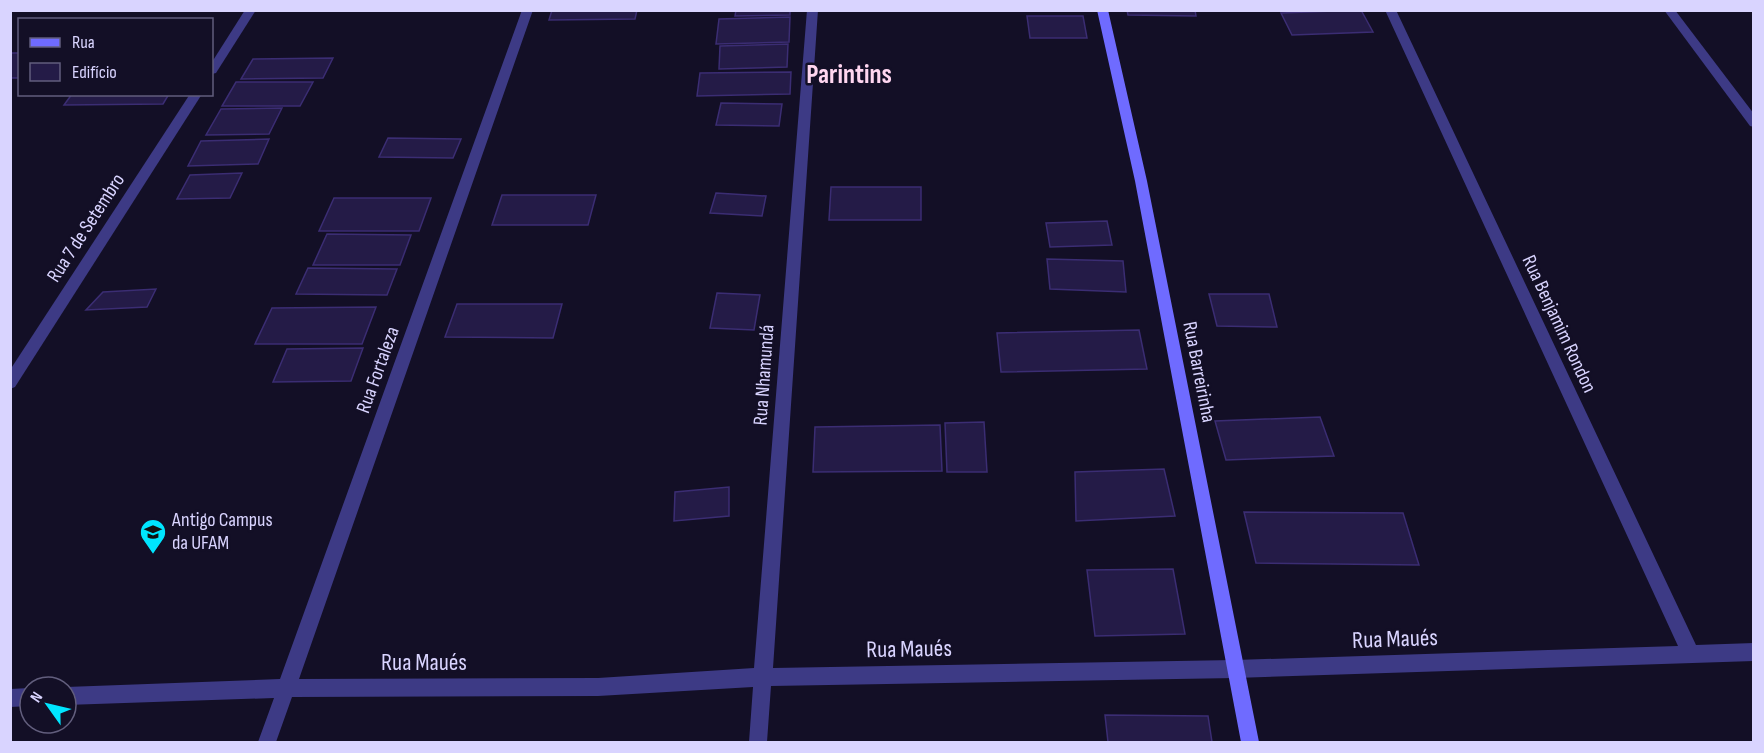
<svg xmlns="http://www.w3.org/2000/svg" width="1764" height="753" font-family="'Sofia Sans Condensed',sans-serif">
<rect width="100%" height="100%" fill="#130f26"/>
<g fill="#241b47" stroke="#3b2d73" stroke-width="1.5">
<path d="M552 10H637L635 19 549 20Z"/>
<path d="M736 10H790V15L735 16Z"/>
<path d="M1127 10H1195L1196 16 1128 15Z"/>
<path d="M1361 10 1373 32 1292 35 1281 13Z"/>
<path d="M1027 16H1083L1087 38H1030Z"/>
<path d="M790 17 789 42 716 44 719 19Z"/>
<path d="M788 44 787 67 719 69 720 46Z"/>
<rect x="10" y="53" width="10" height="25"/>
<path d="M333 58 323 78 241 79 253 59Z"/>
<path d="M791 72 790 94 697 96 700 73Z"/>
<path d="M236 82H313L300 106H222Z"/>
<path d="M72 94H169L163 104 64 105Z"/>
<path d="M721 103 782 104 779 126 716 125Z"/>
<path d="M282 108 269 134 206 135 221 109Z"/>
<path d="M388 138 461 139 453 158 379 157Z"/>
<path d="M269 139 258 164 188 166 201 141Z"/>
<path d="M242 173 230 198 177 199 190 175Z"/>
<path d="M831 187H921V220H829Z"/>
<path d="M716 193 766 196 762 216 710 213Z"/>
<path d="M502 195H596L588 225H492Z"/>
<path d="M334 198H431L419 231H319Z"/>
<path d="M1107 221 1112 245 1050 247 1046 223Z"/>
<path d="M327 234 411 235 400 265H313Z"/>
<path d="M1047 259 1123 261 1126 292 1050 289Z"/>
<path d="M308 268 397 269 387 295 296 294Z"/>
<path d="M156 289 147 307 86 310 103 292Z"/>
<path d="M717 293 760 295 754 330 710 328Z"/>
<path d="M1209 294H1269L1277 327 1217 326Z"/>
<path d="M457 304H562L553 338 445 337Z"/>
<path d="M376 307 362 344H255L272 308Z"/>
<path d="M1139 330 1147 369 1001 372 997 333Z"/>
<path d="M363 348 351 381 273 382 287 349Z"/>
<path d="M1320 417 1334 456 1226 460 1215 421Z"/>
<path d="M984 422 987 472H947L945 423Z"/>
<path d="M940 425 942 471 813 472 815 427Z"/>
<path d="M1164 469 1175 516 1076 521 1075 472Z"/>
<path d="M729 487V516L674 521 675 492Z"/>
<path d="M1244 512 1403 513 1419 565 1256 563Z"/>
<path d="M1173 569 1185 634 1095 636 1087 570Z"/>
<path d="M1105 715 1208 716 1212 742H1108Z"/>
</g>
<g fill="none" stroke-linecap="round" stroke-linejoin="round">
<g fill="#3d3a85" fill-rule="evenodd">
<path d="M245 10H256L216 73 212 74V62Z"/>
<path d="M522 10H533L299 679 598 678 754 668 807 10H818L773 668 1235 660 1678 646 1385 10H1396L1696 645 1754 643V661L1235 678 771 686 767 742H749L753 687 598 696 292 697 276 742H258L274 698 66 705V687L280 679Z"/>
<path d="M1664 10H1675L1754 114V127L1750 126Z"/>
<path d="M190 94H202L15 387 10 389V370Z"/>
<path d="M30 688V706L10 707V689Z"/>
</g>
<path fill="#6f6bff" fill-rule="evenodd" d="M1097 10H1108L1147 181 1259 742H1241L1135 181Z"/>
</g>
<defs>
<g id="university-pin" transform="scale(1.35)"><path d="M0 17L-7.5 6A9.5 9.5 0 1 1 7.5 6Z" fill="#00e5ff" stroke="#130f26"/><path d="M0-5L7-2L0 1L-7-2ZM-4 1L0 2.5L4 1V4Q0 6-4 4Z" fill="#111"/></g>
</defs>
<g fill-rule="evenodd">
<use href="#university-pin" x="153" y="532"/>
</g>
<g text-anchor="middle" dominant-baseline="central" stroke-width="5" stroke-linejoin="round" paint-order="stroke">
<g font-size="20" fill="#d9d4ff" stroke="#130f26">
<text transform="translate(86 228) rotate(-57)">Rua 7 de Setembro</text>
<text transform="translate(1559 324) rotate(65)">Rua Benjamim Rondon</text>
<text transform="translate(378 370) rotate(-70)">Rua Fortaleza</text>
<text transform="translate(1199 372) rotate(79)">Rua Barreirinha</text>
<text transform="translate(764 375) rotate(-86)">Rua Nhamundá</text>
</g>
<g font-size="20" fill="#d9d4ff" stroke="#130f26" text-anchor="start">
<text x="172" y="520">Antigo Campus<tspan x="172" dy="23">da UFAM</tspan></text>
</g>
<g font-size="24" fill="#d9d4ff" stroke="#130f26">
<text transform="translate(1395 639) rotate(-2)">Rua Maués</text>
<text transform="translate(909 649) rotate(-1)">Rua Maués</text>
<text x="424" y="662">Rua Maués</text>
</g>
<g font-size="27" font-weight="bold" fill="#ffd6f0" stroke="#130f26">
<text x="849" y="75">Parintins</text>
</g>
</g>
<rect width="1764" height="753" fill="none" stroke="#d9d4ff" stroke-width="24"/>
<rect x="18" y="18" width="195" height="78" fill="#130f26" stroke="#625e7d" stroke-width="1.5"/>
<rect x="30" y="38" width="30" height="9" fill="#6f6bff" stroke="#625e7d" stroke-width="1.5"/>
<text x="72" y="48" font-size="18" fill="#d9d4ff">Rua</text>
<rect x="30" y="63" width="30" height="18" fill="#241b47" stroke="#625e7d" stroke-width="1.5"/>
<text x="72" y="78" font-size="18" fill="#d9d4ff">Edifício</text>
<g transform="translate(48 705) rotate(304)"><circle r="28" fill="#130f26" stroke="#625e7d" stroke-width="1.5"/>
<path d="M0-4.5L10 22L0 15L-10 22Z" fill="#00e5ff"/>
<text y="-9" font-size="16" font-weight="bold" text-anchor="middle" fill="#d9d4ff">N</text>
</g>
</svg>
